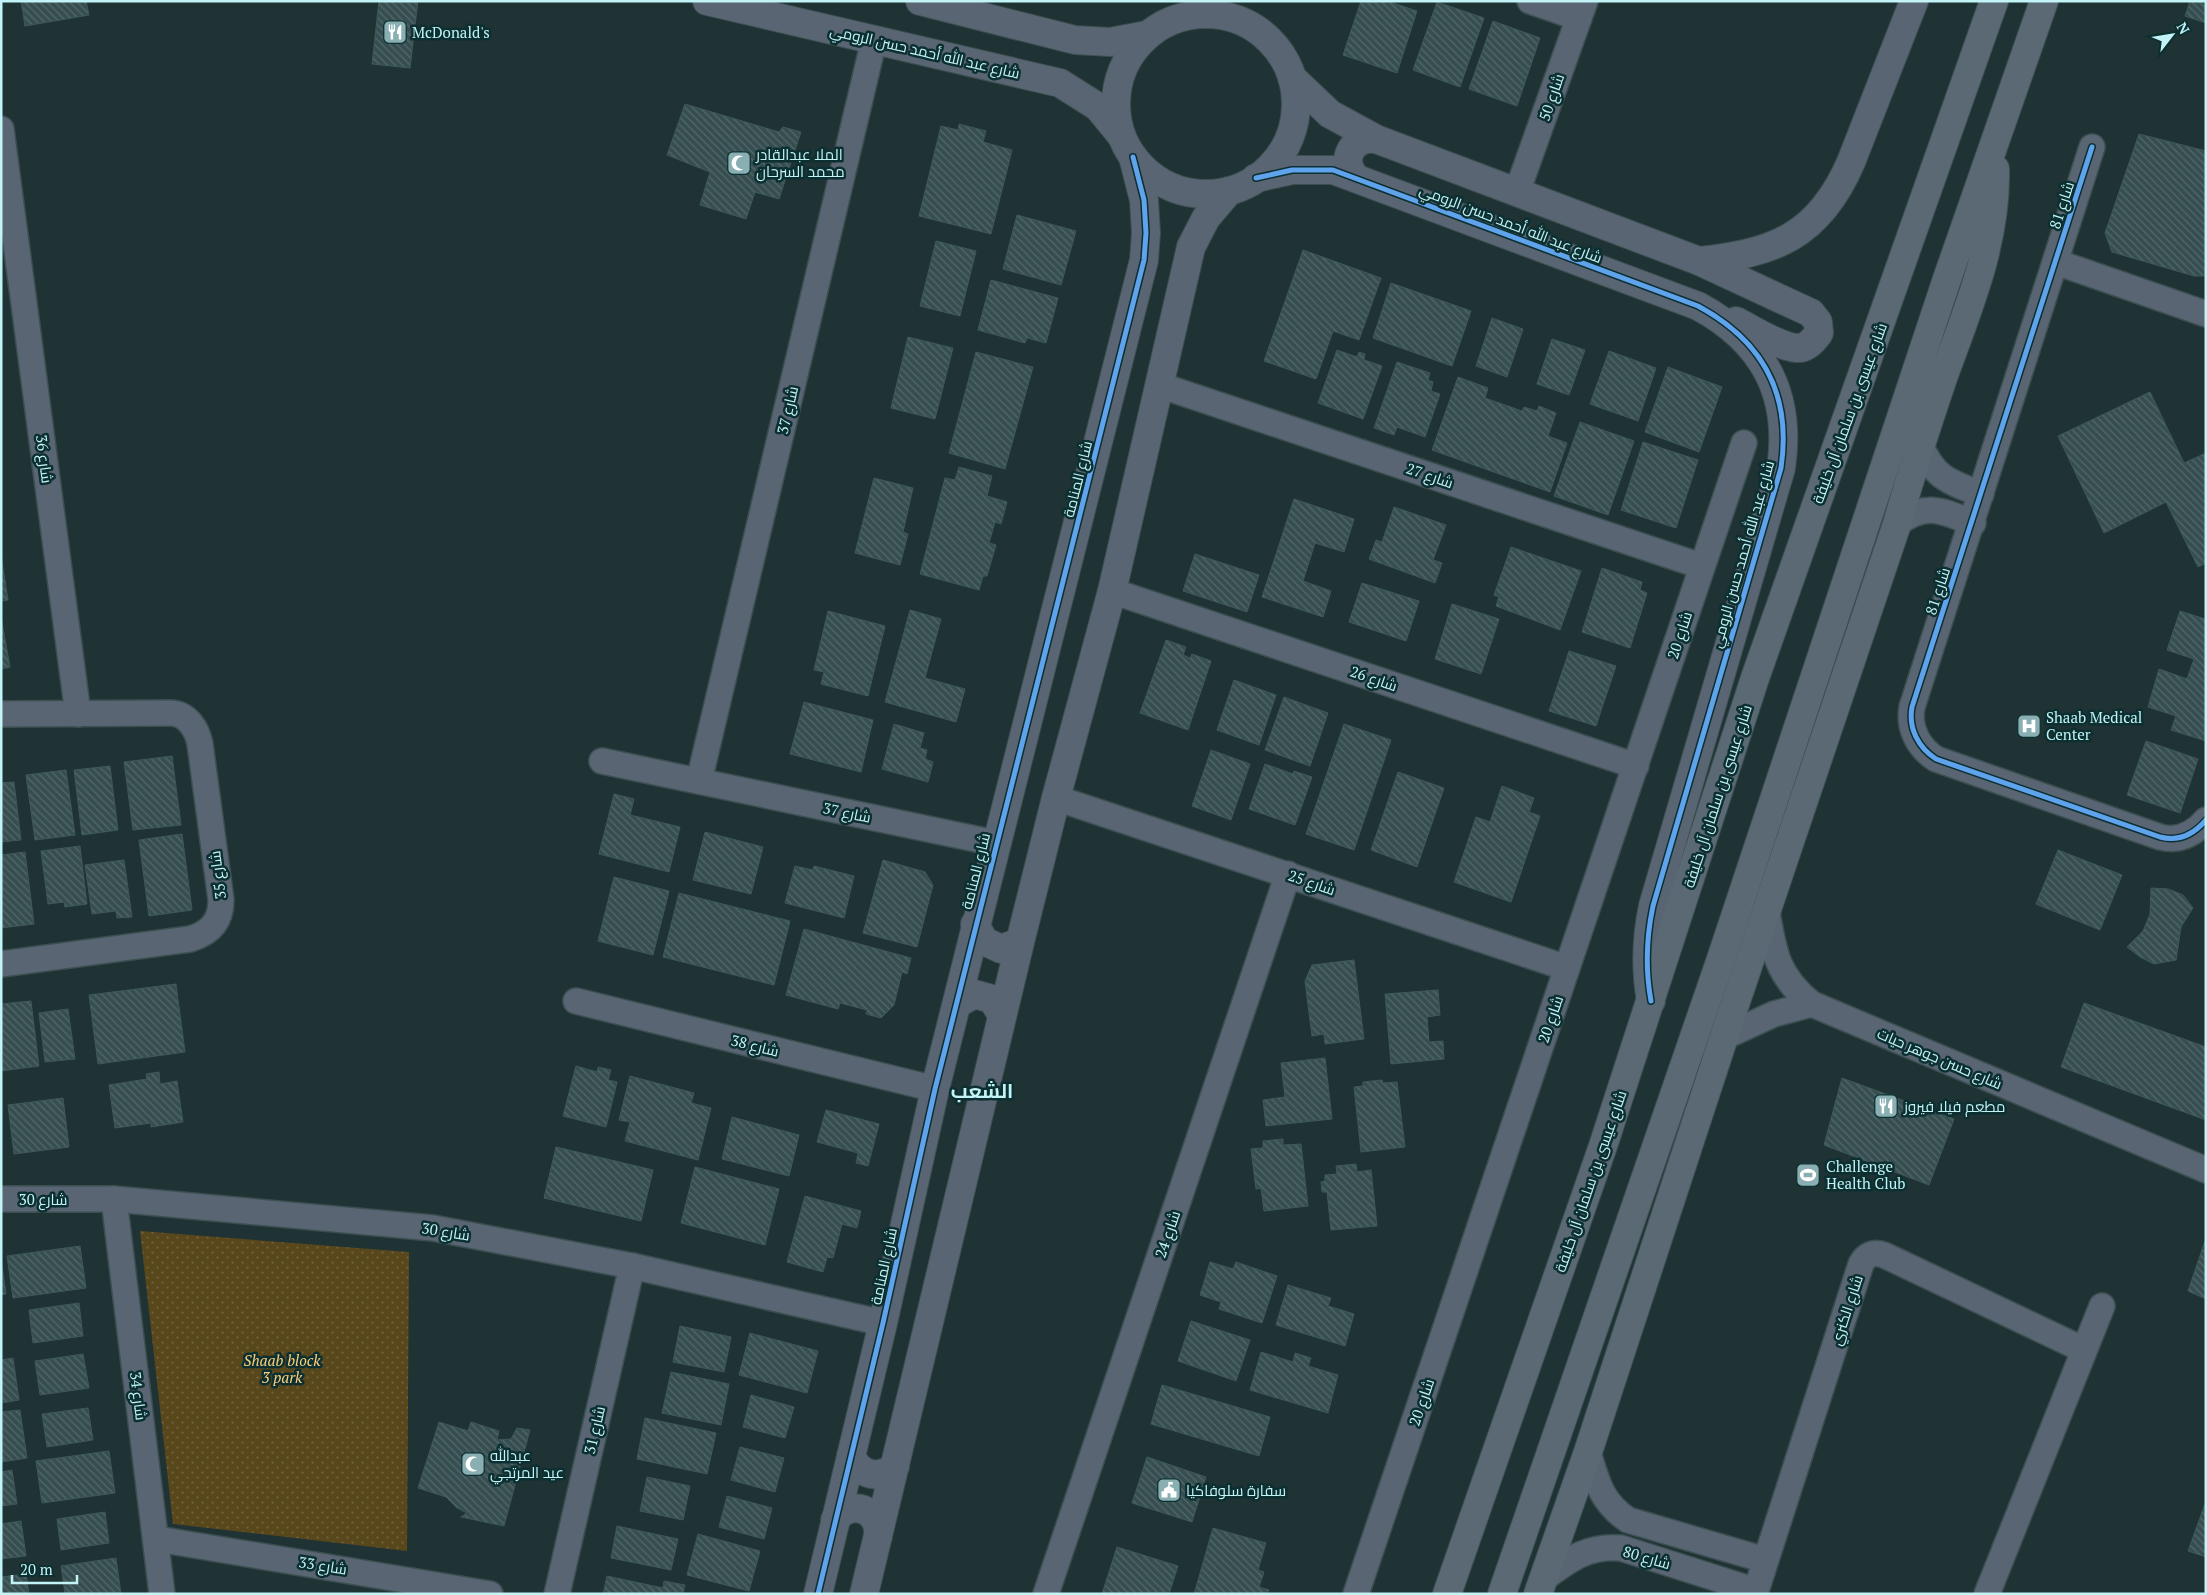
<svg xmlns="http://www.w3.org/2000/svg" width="2207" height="1595" font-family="'PT Serif',Cairo,serif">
<defs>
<pattern id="park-dots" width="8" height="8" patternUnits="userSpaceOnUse" patternTransform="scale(1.25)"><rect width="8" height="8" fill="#59471c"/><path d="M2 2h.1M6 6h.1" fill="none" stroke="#6f623e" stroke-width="1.8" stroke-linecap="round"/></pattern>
<pattern id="building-back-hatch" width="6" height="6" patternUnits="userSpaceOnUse" patternTransform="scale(1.25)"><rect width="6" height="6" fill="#374e50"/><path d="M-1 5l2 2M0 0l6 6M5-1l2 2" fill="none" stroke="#52686a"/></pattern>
</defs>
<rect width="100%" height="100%" fill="#1f3234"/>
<path fill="url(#park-dots)" d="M140 1231 409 1252 407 1551 173 1524Z"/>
<g fill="url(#building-back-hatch)" stroke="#3e585a">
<path d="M21 1H86L89 15 25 26Z"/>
<path d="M379 1H418L410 68 372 64Z"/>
<path d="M1361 1H1387L1417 11 1397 73 1343 55Z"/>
<path d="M2190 1H2206V23L2185 16Z"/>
<path d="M1437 2 1484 18 1460 87 1413 70Z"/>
<path d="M1493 21 1540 38 1517 106 1469 89Z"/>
<path d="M685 104 779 132 783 127 801 132 779 199 755 192 746 219 700 205 710 172 667 155Z"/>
<path d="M959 124 986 131 983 142 1012 150 991 234 919 216 941 126 958 130Z"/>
<path d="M2139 134 2206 151V276H2194L2112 252 2105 233Z"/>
<path d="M1017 215 1076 231 1061 285 1003 269Z"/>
<path d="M936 241 976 251 960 316 920 306Z"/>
<path d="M1303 250 1381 278 1359 340 1333 331 1316 379 1264 361Z"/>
<path d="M991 280 1058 298 1046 343 1027 338 1025 343 978 330Z"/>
<path d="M1391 283 1471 311 1452 366 1373 338Z"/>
<path d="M1492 318 1523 329 1507 377 1476 366Z"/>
<path d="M908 337 953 348 935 419 891 408Z"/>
<path d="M1552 339 1585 350 1569 395 1537 384Z"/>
<path d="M1337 350 1357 357 1359 352 1365 354 1364 360 1382 366 1363 419 1318 403Z"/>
<path d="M1609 351 1656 368 1638 421 1590 404Z"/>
<path d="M976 352 1033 367 1005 469 949 453Z"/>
<path d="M1397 362 1430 373 1428 380 1433 382 1431 391 1440 394 1425 437 1397 427 1394 435 1374 428Z"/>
<path d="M1668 367 1722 387 1699 452 1645 432Z"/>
<path d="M1458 377 1488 388 1485 398 1522 411 1524 407 1537 411 1539 406 1556 413 1548 436 1567 443 1550 492 1432 450Z"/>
<path d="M2150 392 2184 463 2206 453V563L2198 567 2166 502 2104 533 2058 436Z"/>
<path d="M1580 422 1634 441 1608 515 1554 496Z"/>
<path d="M1643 442 1698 460 1676 528 1621 510Z"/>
<path d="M959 467 992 476 987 496 1007 502 1001 524 995 522 989 543 996 545 987 576H983L979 590 920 574 945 478 955 480Z"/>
<path d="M874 478 913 488 903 532 908 534 900 565 855 553Z"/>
<path d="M1294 499 1354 519 1344 552 1315 543 1303 581 1331 591 1323 617 1262 597Z"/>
<path d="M1394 507 1446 525 1433 560 1442 563 1435 583 1369 559 1376 540 1382 542Z"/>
<path d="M1511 547 1581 571 1560 630 1496 606 1499 597 1494 595Z"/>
<path d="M1195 554 1259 575 1247 612 1183 591Z"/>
<path d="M1 555 8 600 1 601Z"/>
<path d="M1602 568 1642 582 1640 590 1647 593 1630 648 1582 632Z"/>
<path d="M1362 583 1419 601 1406 641 1349 622Z"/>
<path d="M1452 604 1499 619 1481 674 1435 659Z"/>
<path d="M910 610 941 619 925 678 965 689 956 722 885 702Z"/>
<path d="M828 611 885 626 868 696 821 684 824 672 814 670Z"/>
<path d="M2180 611 2205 619 2206 616V741L2171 730 2176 716 2148 707 2159 669 2187 679 2194 659 2167 650Z"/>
<path d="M1 617 10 667 1 669Z"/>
<path d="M1166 640 1186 647 1183 655 1190 658 1192 654 1211 661 1188 730 1140 713Z"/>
<path d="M1569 651 1616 666 1596 726 1549 711Z"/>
<path d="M1234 680 1276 695 1259 745 1217 730Z"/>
<path d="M1284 697 1328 713 1310 766 1265 750Z"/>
<path d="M804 702 873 720 861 772 790 754Z"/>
<path d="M894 724 924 733 920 748 927 750 925 759 933 762 928 782 882 769Z"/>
<path d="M1344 724 1391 740 1354 850 1306 834Z"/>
<path d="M2146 741 2198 759 2180 813 2127 795Z"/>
<path d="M1211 750 1250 764 1231 820 1192 806Z"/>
<path d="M172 756 181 825 133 830 124 762Z"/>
<path d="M1265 764 1293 774 1294 771 1312 777 1295 825 1249 809Z"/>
<path d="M110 766 118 830 82 835 74 770Z"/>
<path d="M66 770 75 835 35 840 26 775Z"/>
<path d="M1398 772 1444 788 1417 867 1371 850Z"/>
<path d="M14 782 21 840 1 842V783Z"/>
<path d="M1502 786 1534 798 1529 812 1540 816 1511 902 1454 882 1476 817 1490 822Z"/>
<path d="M614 794 634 799 630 815 680 827 669 872 599 854Z"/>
<path d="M705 832 763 847 751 894 693 880Z"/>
<path d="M182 834 192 910 149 916 139 840Z"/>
<path d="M80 846 87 904 65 907 64 902 48 904 41 851Z"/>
<path d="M2058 850 2122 875 2100 930 2036 904Z"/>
<path d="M25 852 34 924 1 928V855Z"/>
<path d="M124 860 132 917 117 918 116 911 92 914 85 865Z"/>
<path d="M883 860 925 872 933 885 917 947 863 933Z"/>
<path d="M795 866 813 870 814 866 854 876 844 918 785 903Z"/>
<path d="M614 877 669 891 653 955 598 941Z"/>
<path d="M2151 888 2168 889 2183 895 2193 908 2181 927 2176 960 2154 964 2140 957 2127 947 2143 931 2150 914Z"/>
<path d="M679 893 790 921 774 985 663 957Z"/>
<path d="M804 929 911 958 907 974 902 972 894 1005 881 1018 866 1014 867 1010 840 1003 838 1009 786 995Z"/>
<path d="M1354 960 1364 1039 1325 1044 1324 1034 1312 1036 1305 981 1312 965Z"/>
<path d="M176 984 185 1052 98 1064 89 995Z"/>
<path d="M1438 990 1440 1015 1427 1017 1429 1042 1443 1041 1444 1059 1391 1064 1385 994Z"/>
<path d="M31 1001 39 1066 1 1071V1004Z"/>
<path d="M2084 1003 2206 1047V1120L2061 1067Z"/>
<path d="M68 1009 75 1059 45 1062 39 1013Z"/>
<path d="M1325 1058 1332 1119 1266 1126 1263 1100 1285 1097 1281 1063Z"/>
<path d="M576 1066 597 1072 598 1067 611 1070 608 1080 617 1082 606 1127 563 1116Z"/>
<path d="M159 1072 160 1084 177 1081 183 1122 151 1127V1123L115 1128 109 1085 147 1079 146 1074Z"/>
<path d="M630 1076 694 1093 691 1103 711 1108 698 1160 625 1141 630 1122 619 1120Z"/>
<path d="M1842 1078 1954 1119 1929 1185 1824 1145Z"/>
<path d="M1382 1080 1383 1083 1397 1082 1405 1147 1361 1152 1354 1087 1363 1086V1082Z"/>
<path d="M63 1098 69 1147 14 1154 8 1105Z"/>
<path d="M826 1110 879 1124 868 1166 856 1163 858 1153 817 1142Z"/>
<path d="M732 1117 799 1135 789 1176 722 1159Z"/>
<path d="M1283 1139V1145L1301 1144 1308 1206 1264 1211 1261 1188 1256 1189 1251 1149 1263 1148V1141Z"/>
<path d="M556 1147 653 1170 641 1221 544 1198Z"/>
<path d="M1356 1164 1357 1172 1371 1170 1377 1226 1331 1230 1327 1192H1322L1321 1182 1325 1181V1175L1337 1174 1336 1166Z"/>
<path d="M695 1167 779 1189 765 1245 681 1223Z"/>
<path d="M805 1196 861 1211 857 1228 842 1224 833 1258 827 1257 823 1272 787 1262Z"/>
<path d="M2206 1238V1299L2188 1291Z"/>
<path d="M80 1246 86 1288 13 1298 7 1256Z"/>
<path d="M1 1259 6 1294 1 1295Z"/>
<path d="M1210 1262 1233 1269 1236 1262 1277 1276 1262 1323 1219 1309 1221 1302 1200 1295Z"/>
<path d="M1288 1285 1331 1298 1328 1306 1354 1314 1345 1346 1276 1325Z"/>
<path d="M79 1303 83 1336 33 1343 29 1310Z"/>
<path d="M1191 1321 1250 1340 1236 1381 1178 1361Z"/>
<path d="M680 1326 731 1337 724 1372 673 1362Z"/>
<path d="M750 1333 818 1351 807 1393 739 1375Z"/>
<path d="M1261 1352 1293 1362 1295 1353 1311 1358 1308 1366 1338 1375 1328 1413 1250 1390Z"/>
<path d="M83 1354 89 1388 40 1395 35 1361Z"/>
<path d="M13 1358 19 1400 1 1403V1360Z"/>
<path d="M671 1372 729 1384 721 1425 662 1413Z"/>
<path d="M1162 1385 1270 1417 1259 1456 1151 1424Z"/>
<path d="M751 1395 794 1407 785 1438 743 1427Z"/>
<path d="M88 1408 93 1440 47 1447 42 1414Z"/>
<path d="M20 1410 27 1458 1 1462V1412Z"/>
<path d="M645 1418 716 1433 707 1474 637 1459Z"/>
<path d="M439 1422 468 1431 471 1422 499 1431 497 1440 511 1439 517 1428 530 1430 504 1526 461 1517 467 1513 457 1508 446 1497 418 1488Z"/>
<path d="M740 1447 784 1458 775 1492 731 1480Z"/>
<path d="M109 1451 115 1493 42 1503 36 1461Z"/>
<path d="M1147 1457 1206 1477 1192 1522 1132 1503Z"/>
<path d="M12 1470 17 1504 1 1506V1472Z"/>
<path d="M647 1477 690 1486 683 1520 640 1511Z"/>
<path d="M727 1496 772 1508 764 1539 719 1527Z"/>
<path d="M2206 1501V1557L2188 1551Z"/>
<path d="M105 1512 109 1543 61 1550 57 1519Z"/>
<path d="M21 1521 26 1556 1 1559V1524Z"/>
<path d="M617 1526 678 1539 671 1570 611 1558Z"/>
<path d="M1213 1528 1266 1543 1258 1570 1264 1572 1259 1587 1269 1590 1267 1594H1194Z"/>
<path d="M698 1534 760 1551 749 1591 687 1575Z"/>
<path d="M1117 1547 1178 1566 1169 1594H1102Z"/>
<path d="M116 1558 121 1594H65L61 1566Z"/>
<path d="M26 1574 29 1594H1V1577Z"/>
<path d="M607 1576 663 1588 664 1581 685 1585 683 1594H603Z"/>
</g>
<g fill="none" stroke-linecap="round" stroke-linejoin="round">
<g stroke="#3b4f51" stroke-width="28">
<g id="minor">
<path d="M1530 1 1579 18"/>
<path d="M1 129 78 714"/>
<path d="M2092 147 1912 707C1908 729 1919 748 1936 759L2160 837C2179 842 2194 834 2206 820"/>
<path d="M1517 192 1585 1"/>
<path d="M2056 262 2206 314"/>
<path d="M1159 385 1701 566"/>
<path d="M1920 444C1934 478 1949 482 1981 494"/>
<path d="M1897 524C1925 501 1943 511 1973 523"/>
<path d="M1112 591 1636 766"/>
<path d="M1 714 170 713C187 713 197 729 200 744L221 900C221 922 210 933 190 939L1 964"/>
<path d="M602 761 995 843"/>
<path d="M699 781 874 40"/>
<path d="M1056 798 1567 968"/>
<path d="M1767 912C1774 954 1778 977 1812 1004L2206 1170"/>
<path d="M576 1001 935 1089"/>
<path d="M1724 1037 1774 1014 1812 1004"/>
<path d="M1 1199H114L433 1228 632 1266 883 1323"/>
<path d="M114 1199 162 1594"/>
<path d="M1588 1452C1597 1482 1601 1502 1628 1520L1765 1560"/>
<path d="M157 1539 490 1594"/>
<path d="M1543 1579C1569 1560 1587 1545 1621 1548L1756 1591"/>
<path d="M557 1594 632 1266"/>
<path d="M1046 1594 1288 874"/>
<path d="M1356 1594 1744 443"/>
<path d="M1755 1594 1861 1264C1866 1255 1873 1251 1884 1255L2084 1350"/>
<path d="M1987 1594 2102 1306"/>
</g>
</g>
<g stroke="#3b4f51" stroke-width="30">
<g id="tertiary">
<path d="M707 1 1060 83 1098 107 1121 135"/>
<path d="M920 1 1075 40 1110 42 1147 35"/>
<circle cx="1206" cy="104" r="90"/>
<path d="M1292 78 1330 114 1376 139 1699 261C1775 253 1819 236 1851 162L1914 1"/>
<path d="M1355 177C1339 159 1353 136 1376 139"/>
<path d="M1256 178 1292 170H1333L1698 306C1763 341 1792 394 1781 468L1653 906C1646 939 1645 968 1651 1001"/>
<path d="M1699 261 1811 313 1818 322 1819 333C1814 340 1806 349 1797 348 1779 347 1752 329 1736 321"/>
<path d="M975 924 984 941 1001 949 1020 942"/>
<path d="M957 1004 974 994 992 999 1002 1015"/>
<path d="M851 1456C860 1476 879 1480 895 1466"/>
<path d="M835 1520C851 1498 880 1509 878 1536"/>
<path d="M818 1594 883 1323 935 1089 1144 260 1146 233 1144 200 1133 157"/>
<path d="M864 1594 1020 942 1056 798 1112 591 1191 247 1206 218 1229 191"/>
</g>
</g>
<g stroke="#3b4f51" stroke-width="30">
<g id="motorway">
<path d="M1447 1594 1603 1146 1755 678 1994 1"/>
<path d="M1502 1594 1721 959 1947 279 2044 1"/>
<path d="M1538 1594 1588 1452 1724 1037 1897 524C1911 474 1927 425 1944 375 1968 309 1997 241 1995 169"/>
</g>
</g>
<use href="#minor" stroke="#5a6573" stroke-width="25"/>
<use href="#tertiary" stroke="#5a6573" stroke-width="28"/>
<use href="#motorway" stroke="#5b6975" stroke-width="28"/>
<g stroke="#0c2f31" stroke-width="8">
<g id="cycleway">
<path d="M2092 147 1912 707C1908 729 1919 748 1936 759L2160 837C2179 842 2194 834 2206 820"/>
<path d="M1256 178 1292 170H1333L1698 306C1763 341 1792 394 1781 468L1653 906C1646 939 1645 968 1651 1001"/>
<path d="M818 1594 883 1323 935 1089 1144 260 1146 233 1144 200 1133 157"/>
</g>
</g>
<use href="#cycleway" stroke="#60a3ed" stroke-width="5"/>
</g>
<defs>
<g id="restaurant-square" transform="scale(1.25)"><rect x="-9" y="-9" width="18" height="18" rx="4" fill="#89afb2" stroke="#0c2f31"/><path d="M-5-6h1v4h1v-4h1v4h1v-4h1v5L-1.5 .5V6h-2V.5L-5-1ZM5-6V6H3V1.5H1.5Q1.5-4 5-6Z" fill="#fff"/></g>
<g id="mosque-square" transform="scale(1.25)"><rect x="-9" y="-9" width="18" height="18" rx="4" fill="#89afb2" stroke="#0c2f31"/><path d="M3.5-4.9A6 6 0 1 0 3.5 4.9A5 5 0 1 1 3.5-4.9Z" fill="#fff"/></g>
<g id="hospital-square" transform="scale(1.25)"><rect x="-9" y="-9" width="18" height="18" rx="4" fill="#89afb2" stroke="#0c2f31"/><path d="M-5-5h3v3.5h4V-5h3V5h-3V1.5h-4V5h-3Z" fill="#fff"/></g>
<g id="stadium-square" transform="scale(1.25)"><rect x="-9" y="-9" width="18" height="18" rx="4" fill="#89afb2" stroke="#0c2f31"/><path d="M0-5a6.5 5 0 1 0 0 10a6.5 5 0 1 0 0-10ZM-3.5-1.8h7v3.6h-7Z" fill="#fff"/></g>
<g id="civic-square" transform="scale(1.25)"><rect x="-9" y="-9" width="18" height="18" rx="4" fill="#89afb2" stroke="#0c2f31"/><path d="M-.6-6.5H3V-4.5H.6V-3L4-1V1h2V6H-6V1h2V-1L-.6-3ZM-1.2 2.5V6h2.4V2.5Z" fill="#fff"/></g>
</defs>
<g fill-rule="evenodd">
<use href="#restaurant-square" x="395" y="32"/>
<use href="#mosque-square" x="739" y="163"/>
<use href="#hospital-square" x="2029" y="726"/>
<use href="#restaurant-square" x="1886" y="1106"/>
<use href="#stadium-square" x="1808" y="1175"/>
<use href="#mosque-square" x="473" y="1464"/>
<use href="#civic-square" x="1169" y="1490"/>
</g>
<g text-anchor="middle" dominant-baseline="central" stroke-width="5" stroke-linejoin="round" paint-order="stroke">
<g font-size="15" fill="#c2f3f6" stroke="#0c2f31" text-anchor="start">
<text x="412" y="32">McDonald's</text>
<text x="756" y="154">الملا عبدالقادر<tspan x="756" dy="17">محمد السرحان</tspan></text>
<text x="2046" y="717">Shaab Medical<tspan x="2046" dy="17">Center</tspan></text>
<text x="1904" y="1106">مطعم فيلا فيروز</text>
<text x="1826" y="1166">Challenge<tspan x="1826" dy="17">Health Club</tspan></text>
<text x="490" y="1455">عبدالله<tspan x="490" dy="17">عيد المرتجي</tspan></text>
<text x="1186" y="1490">سفارة سلوفاكيا</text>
</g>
<g font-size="15" fill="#c2f3f6" stroke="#0c2f31">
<text transform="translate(925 51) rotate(13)">شارع عبد الله أحمد حسن الرومي</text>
<text transform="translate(1551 97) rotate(-71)">شارع 50</text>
<text transform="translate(2061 205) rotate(-72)">شارع 81</text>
<text transform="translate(1511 223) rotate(21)">شارع عبد الله أحمد حسن الرومي</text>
<text transform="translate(787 410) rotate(-77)">شارع 37</text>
<text transform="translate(1849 413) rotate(-70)">شارع عيسى بن سلمان آل خليفة</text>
<text transform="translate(45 459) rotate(83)">شارع 36</text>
<text transform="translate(1430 475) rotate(19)">شارع 27</text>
<text transform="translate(1077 479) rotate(-76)">شارع المنامة</text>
<text transform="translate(1742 554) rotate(-74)">شارع عبد الله أحمد حسن الرومي</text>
<text transform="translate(1937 591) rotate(-72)">شارع 81</text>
<text transform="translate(1679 635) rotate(-72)">شارع 20</text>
<text transform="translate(1374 678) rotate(19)">شارع 26</text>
<text transform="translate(1717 796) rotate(-72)">شارع عيسى بن سلمان آل خليفة</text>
<text transform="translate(847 812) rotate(12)">شارع 37</text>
<text transform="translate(975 871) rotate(-76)">شارع المنامة</text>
<text transform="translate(217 875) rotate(-97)">شارع 35</text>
<text transform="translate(1312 882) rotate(19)">شارع 25</text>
<text transform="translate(1550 1019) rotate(-71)">شارع 20</text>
<text transform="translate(755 1045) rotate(14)">شارع 38</text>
<text transform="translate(1940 1058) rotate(23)">شارع حسن جوهر حيات</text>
<text transform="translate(1590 1181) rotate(-71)">شارع عيسى بن سلمان آل خليفة</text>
<text x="43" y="1199">شارع 30</text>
<text transform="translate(446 1231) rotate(9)">شارع 30</text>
<text transform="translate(1167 1234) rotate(-71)">شارع 24</text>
<text transform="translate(883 1266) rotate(-78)">شارع المنامة</text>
<text transform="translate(1846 1310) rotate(-72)">شارع الكنري</text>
<text transform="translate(139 1396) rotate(83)">شارع 34</text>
<text transform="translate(1421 1402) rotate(-71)">شارع 20</text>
<text transform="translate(594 1430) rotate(-77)">شارع 31</text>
<text transform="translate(1647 1557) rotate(16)">شارع 80</text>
<text transform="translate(323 1565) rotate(9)">شارع 33</text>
</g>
<g font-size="15" font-style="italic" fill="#fdcf7a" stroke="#0c2f31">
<text x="282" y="1360">Shaab block<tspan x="282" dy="17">3 park</tspan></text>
</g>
<g font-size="20" font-weight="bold" fill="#c2f3f6" stroke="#0c2f31">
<text x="982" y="1090">الشعب</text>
</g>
</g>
<rect width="2207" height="1595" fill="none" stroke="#c2f3f6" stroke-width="5"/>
<g transform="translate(2172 35) rotate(59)" stroke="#0c2f31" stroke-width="4" paint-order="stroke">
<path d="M0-4L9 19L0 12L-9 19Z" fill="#c2f3f6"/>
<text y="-8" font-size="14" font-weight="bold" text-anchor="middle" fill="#c2f3f6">N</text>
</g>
<path d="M12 1575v8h65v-8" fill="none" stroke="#c2f3f6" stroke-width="2.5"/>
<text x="20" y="1575" font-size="15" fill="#c2f3f6" stroke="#0c2f31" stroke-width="4" paint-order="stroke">20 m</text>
</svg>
